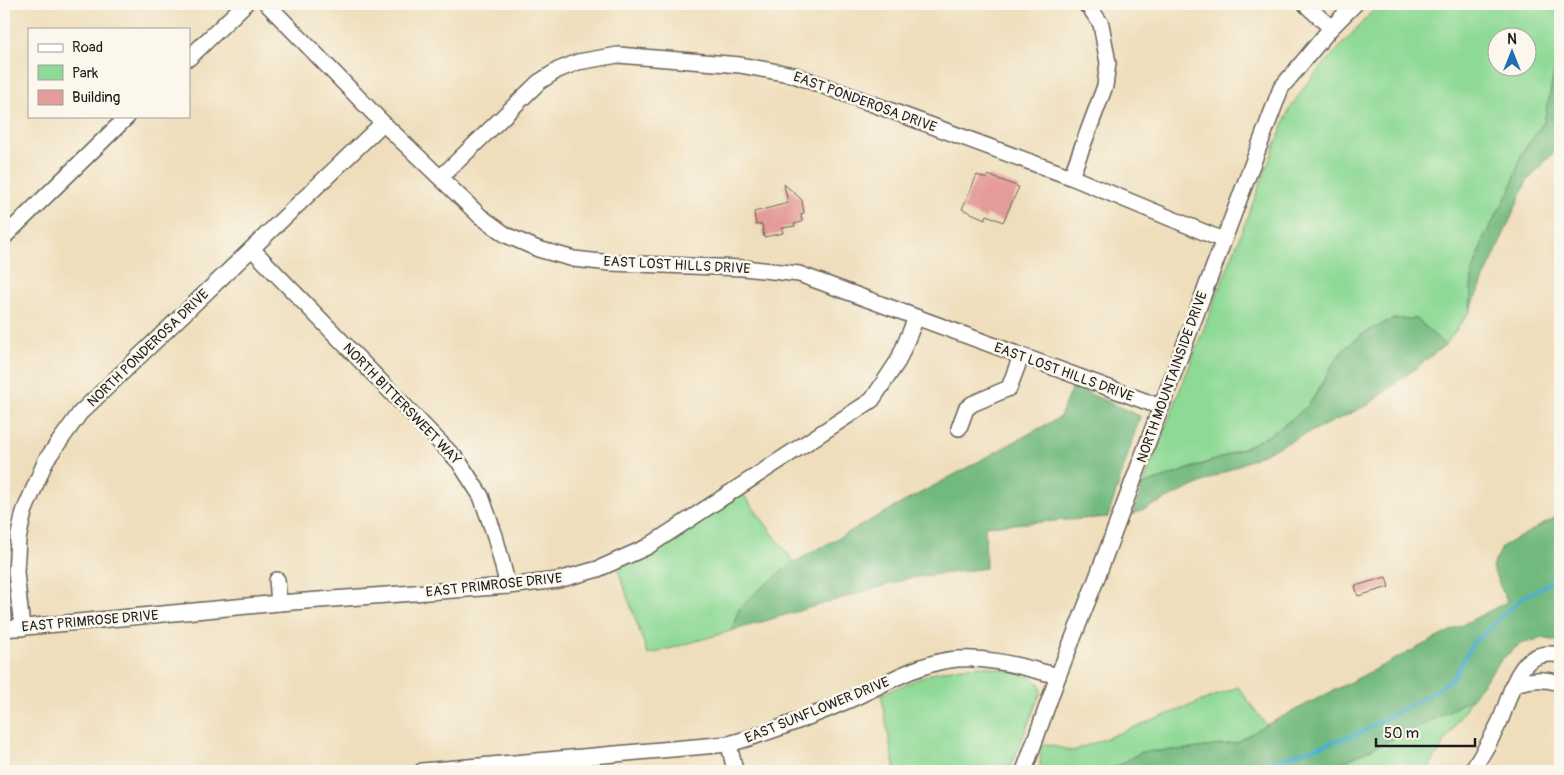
<svg xmlns="http://www.w3.org/2000/svg" width="1564" height="775" font-family="Pangolin,sans-serif">
<rect width="100%" height="100%" fill="#fbf7ec"/>
<filter id="ink" filterUnits="userSpaceOnUse"><feTurbulence type="fractalNoise" baseFrequency=".02" numOctaves="2"/><feDisplacementMap in="SourceGraphic" scale="10" xChannelSelector="R" yChannelSelector="G"/><feConvolveMatrix kernelMatrix="1 2 1 2 8 2 1 2 1" color-interpolation-filters="sRGB"/></filter>
<filter id="wash" filterUnits="userSpaceOnUse"><feTurbulence type="fractalNoise" baseFrequency=".0096" numOctaves="4" result="noise"/><feDisplacementMap in="SourceGraphic" scale="20" xChannelSelector="R" yChannelSelector="G"/><feGaussianBlur stdDeviation="1.12" result="paint"/><feColorMatrix in="noise" values="0 0 0 0 0 0 0 0 0 0 0 0 0 0 0 0 0 1.4 0 .05"/><feComposite in="paint" operator="in"/></filter>
<g filter="url(#wash)">
<rect width="100%" height="100%" fill="#efdebc"/>
<g fill="#8ed995" stroke="#557a58" fill-rule="evenodd">
<path d="M1379 4H1558L1560 6V45L1544 122 1522 153 1510 191 1484 237 1472 275 1470 311 1445 345 1417 319H1393L1364 333 1341 352 1308 406 1273 434 1222 457 1143 485 1289 110 1307 83ZM1496 38H1526V68H1496Z"/>
<path d="M743 494 794 562 755 593 739 609 731 631 648 655 618 570Z"/>
<path d="M983 666C996 669 1034 672 1039 684 1041 686 1041 689 1041 692L1009 771H895L881 694 936 672 962 667Z"/>
<path d="M1238 687 1266 725 1236 743 1191 749 1141 752 1109 771H1048L1040 765 1041 743 1073 751Z"/>
<path d="M1471 699 1427 771H1317L1328 769 1419 727Z"/>
</g>
<g fill="#72b97e" stroke="#476a4d">
<path d="M1560 45V146L1527 181 1470 311 1472 275 1484 237 1510 191 1522 153 1544 122Z"/>
<path d="M1393 319H1417L1445 345 1368 405 1132 515 1143 485C1199 465 1264 449 1307 406 1322 392 1327 367 1342 352 1356 336 1374 328 1393 319Z"/>
<path d="M1072 386 1140 416 1108 517 985 526 986 568 910 578 731 631 739 609 755 593 794 562 1060 417Z"/>
<path d="M1560 515V642L1543 638 1520 644 1502 659 1471 699 1419 727 1327 769 1317 771H1109L1141 752 1191 749 1236 743 1266 725 1507 602 1492 567 1503 546Z"/>
</g>
<g fill="none" stroke-linecap="round" stroke-linejoin="round">
<path stroke="#4cb0cb" stroke-width="4" d="M1243 771 1358 734 1432 693 1454 677 1473 643 1522 598 1560 577"/>
</g>
<g id="blocks">
<g fill="#e49c9a">
<path d="M977 175 987 179 988 175 1019 187 1003 222 987 215 985 219 962 209Z"/>
<path d="M784 184 802 200 804 213 801 214 802 222 794 224 795 226 782 228 783 233 764 237 762 224 756 225 754 212 788 203Z"/>
<path d="M1386 577 1389 587 1358 596 1355 586Z"/>
</g>
</g>
</g>
<g filter="url(#ink)">
<use href="#blocks" fill-opacity="0" stroke="#666054" stroke-width="1"/>
<g fill="none" stroke-linecap="round" stroke-linejoin="round">
<g stroke="#666054" stroke-width="18">
<g id="minor">
<path d="M267 4 383 123 480 216 506 235 538 249 574 259 610 263 744 268 799 274 1161 407"/>
<path d="M1305 4 1331 28"/>
<path d="M189 58 245 4"/>
<path d="M441 177 539 82 558 70 578 62 618 55 740 65 794 75 1071 177 1223 240"/>
<path d="M1071 177 1105 86 1108 63 1101 24 1090 8 1085 4"/>
<path d="M4 237 128 116"/>
<path d="M252 249 459 462 481 496 495 536 508 586"/>
<path d="M959 428 966 409 972 404 1009 388 1021 356"/>
<path d="M277 580 279 603"/>
<path d="M22 628 16 572 18 539 24 512 46 460 80 413 383 123"/>
<path d="M4 629 279 603 508 586 558 580 598 569 647 547 872 400 898 361 916 318"/>
<path d="M1513 685C1530 679 1543 678 1560 683"/>
<path d="M729 744 735 771"/>
<path d="M422 771 729 744C772 732 813 716 854 698 884 684 916 665 949 660 986 655 1023 667 1058 676"/>
<path d="M1024 771 1058 676 1096 580 1281 88 1331 28 1355 4"/>
<path d="M1472 771C1482 755 1492 738 1500 721 1513 691 1517 647 1560 655"/>
</g>
</g>
<use href="#minor" stroke="#fff" stroke-width="15"/>
</g>
</g>
<g text-anchor="middle" dominant-baseline="central" stroke-width="5" stroke-linejoin="round" paint-order="stroke">
<g font-size="14" fill="#1c1c1c" stroke="#fbf7ec">
<text transform="translate(865 102) rotate(20)">EAST PONDEROSA DRIVE</text>
<text transform="translate(677 265) rotate(3)">EAST LOST HILLS DRIVE</text>
<text transform="translate(148 348) rotate(-44)">NORTH PONDEROSA DRIVE</text>
<text transform="translate(1064 372) rotate(20)">EAST LOST HILLS DRIVE</text>
<text transform="translate(1172 377) rotate(-70)">NORTH MOUNTAINSIDE DRIVE</text>
<text transform="translate(402 404) rotate(46)">NORTH BITTERSWEET WAY</text>
<text transform="translate(494 585) rotate(-6)">EAST PRIMROSE DRIVE</text>
<text transform="translate(90 621) rotate(-5)">EAST PRIMROSE DRIVE</text>
<text transform="translate(817 710) rotate(-22)">EAST SUNFLOWER DRIVE</text>
</g>
</g>
<rect width="1564" height="775" fill="none" stroke="#fbf7ec" stroke-width="20"/>
<rect x="28" y="28" width="162" height="90" fill="#fbf7ec" stroke="#a29f99"/>
<rect x="38" y="44" width="25" height="8" fill="#ffffff" stroke="#a29f99"/>
<text x="72" y="52" font-size="15" fill="#1c1c1c">Road</text>
<rect x="38" y="65" width="25" height="15" fill="#8ed995" stroke="#a29f99"/>
<text x="72" y="78" font-size="15" fill="#1c1c1c">Park</text>
<rect x="38" y="90" width="25" height="15" fill="#e49c9a" stroke="#a29f99"/>
<text x="72" y="102" font-size="15" fill="#1c1c1c">Building</text>
<g transform="translate(1512 52)"><circle r="24" fill="#fbf7ec" stroke="#a29f99"/>
<path d="M0-4L9 19L0 12L-9 19Z" fill="#1f6fb2"/>
<text y="-8" font-size="14" font-weight="bold" text-anchor="middle" fill="#1c1c1c">N</text>
</g>
<path d="M1376 738v8h99v-8" fill="none" stroke="#1c1c1c" stroke-width="2.5"/>
<text x="1384" y="738" font-size="15" fill="#1c1c1c" stroke="#fbf7ec" stroke-width="4" paint-order="stroke">50 m</text>
</svg>
